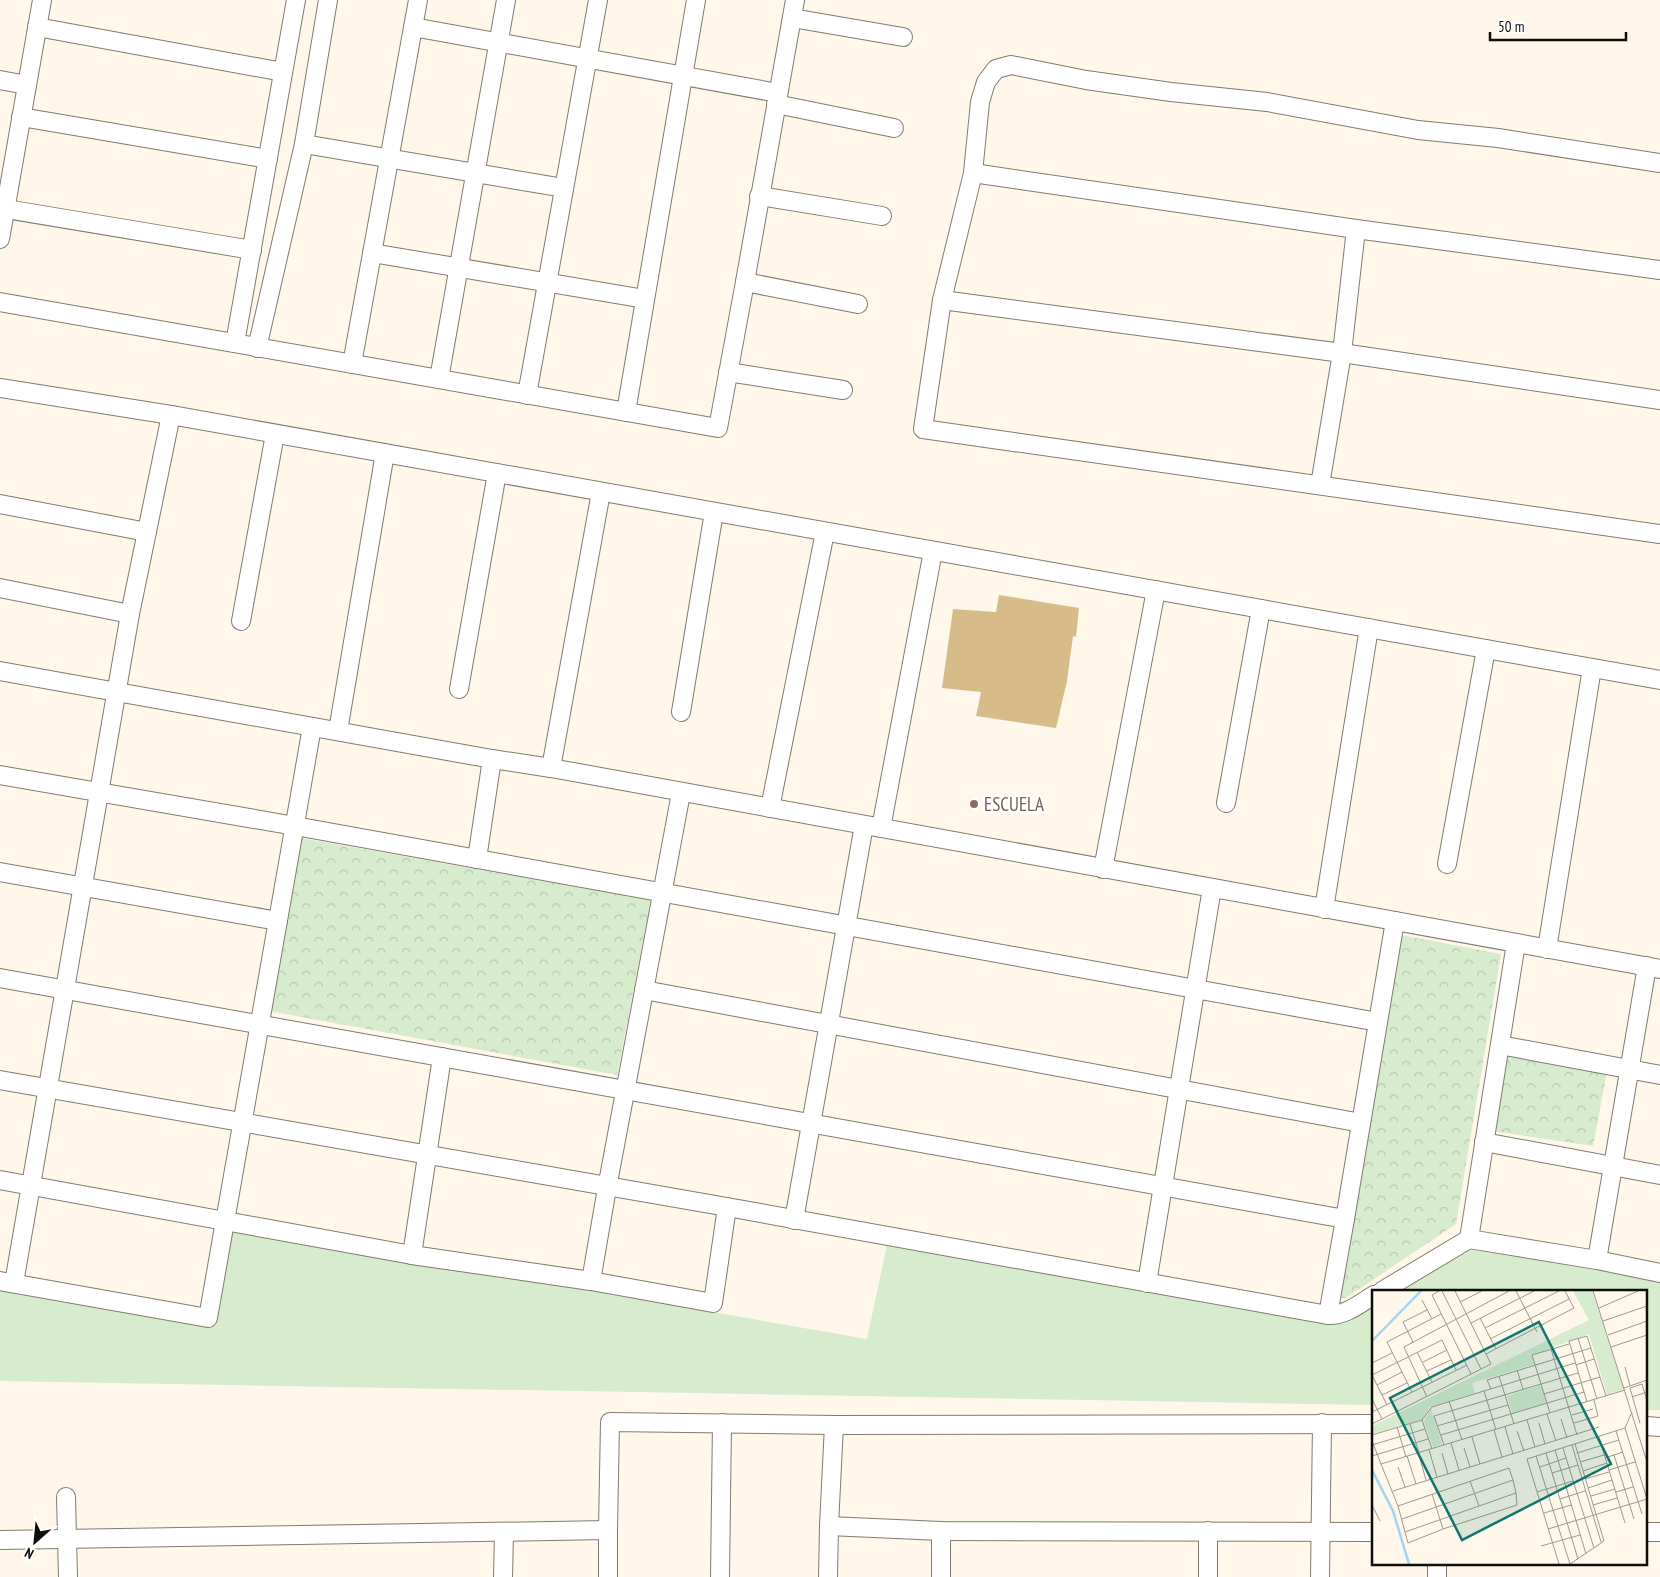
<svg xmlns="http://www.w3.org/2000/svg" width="1660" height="1577" font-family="'PT Sans Narrow',sans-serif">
<defs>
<pattern id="park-crowns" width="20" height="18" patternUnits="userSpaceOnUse" patternTransform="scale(1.25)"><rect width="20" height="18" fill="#d7eccc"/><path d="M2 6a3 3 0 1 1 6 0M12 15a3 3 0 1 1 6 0" fill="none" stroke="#b7c9ae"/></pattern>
</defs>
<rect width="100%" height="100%" fill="#fef7ea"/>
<g fill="#d7eccc">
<path d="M229 1228 867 1339 887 1245 1343 1324 1374 1304V1405L0 1381V1287L212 1326Z"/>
<path d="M1462 1244 1660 1281V1410H1646V1291H1393Z"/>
</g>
<g fill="url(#park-crowns)">
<path d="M300 838 651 900 617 1075 269 1011Z"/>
<path d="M1401 935 1501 954 1456 1224 1346 1298H1339Z"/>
<path d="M1507 1053 1607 1071 1593 1146 1493 1131Z"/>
</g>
<path fill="#d7bc8a" d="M999 595 1079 608 1076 637 1073 636 1067 681 1056 728 976 716 981 692 942 688 953 609 996 612Z"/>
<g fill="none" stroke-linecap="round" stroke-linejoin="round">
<g stroke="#817b6f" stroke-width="20">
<g id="minor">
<path d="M792 18 903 37"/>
<path d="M37 27 283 72"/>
<path d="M413 27 778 93"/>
<path d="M0 80 27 85"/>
<path d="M776 104 894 128"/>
<path d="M21 117 268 159"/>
<path d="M304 144 564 188"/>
<path d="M973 173 980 102 986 82 996 69 1011 65 1086 80 1171 92 1267 102 1418 130 1498 138 1660 163"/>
<path d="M759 196 882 216"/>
<path d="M0 208 252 250"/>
<path d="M0 239 42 0"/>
<path d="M372 253 645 299"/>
<path d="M745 282 858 304"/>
<path d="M942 300 973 173 1356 229 1660 270"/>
<path d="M0 302 718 428 745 282 795 0"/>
<path d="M235 343 296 0"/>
<path d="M257 348 304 144 328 0"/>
<path d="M352 364 418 0"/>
<path d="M728 372 843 390"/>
<path d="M439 379 506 0"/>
<path d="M0 388 171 415 1660 680"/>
<path d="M527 395 598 0"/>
<path d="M1660 400 1342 353 942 300 923 429 1660 534"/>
<path d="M626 412 696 0"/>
<path d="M1320 485 1342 353 1356 229"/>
<path d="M0 504 147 532"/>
<path d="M0 588 130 614"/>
<path d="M241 621 275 434"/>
<path d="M0 671 492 759 551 768 1660 969"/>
<path d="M459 689 497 473"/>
<path d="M681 712 714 512"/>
<path d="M338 731 385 453"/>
<path d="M551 768 601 492"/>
<path d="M0 775 295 826 1378 1022"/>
<path d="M1226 803 1261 609"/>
<path d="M770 808 825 532"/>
<path d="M881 828 933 551"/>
<path d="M477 859 492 759"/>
<path d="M1447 864 1486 649"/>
<path d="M1103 869 1156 590"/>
<path d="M0 872 278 921"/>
<path d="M1324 909 1369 628"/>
<path d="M1547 949 1592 668"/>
<path d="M0 978 1345 1219 1395 921"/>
<path d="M644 990 1361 1123"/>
<path d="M1500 1045 1660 1075"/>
<path d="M0 1080 727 1207 1328 1315C1345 1316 1359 1304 1374 1295"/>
<path d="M1484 1142 1660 1175"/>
<path d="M0 1180 412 1255 591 1281 713 1303 727 1207"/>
<path d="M794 1220 864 825"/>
<path d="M1469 1239 1516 943"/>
<path d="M412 1255 442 1057"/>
<path d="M1597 1260 1647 966"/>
<path d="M0 1281 208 1318 312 727"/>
<path d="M591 1281 607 1188 681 793"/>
<path d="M14 1283 130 614 171 415"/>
<path d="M1147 1283 1212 888"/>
<path d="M1382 1291 1469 1239 1597 1260 1660 1273"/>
<path d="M1328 1315 1345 1219"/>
<path d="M1646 1426 1660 1427"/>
<path d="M66 1497 68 1577"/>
<path d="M829 1526 941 1531 1374 1532"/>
<path d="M608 1530 610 1422 834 1425 1374 1424"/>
<path d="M1646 1532H1660"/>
<path d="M0 1540 608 1530V1577"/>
<path d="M503 1577 504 1532"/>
<path d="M720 1577 722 1423"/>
<path d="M828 1577 829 1526 834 1425"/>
<path d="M941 1577V1531"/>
<path d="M1208 1577V1531"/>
<path d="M1320 1577 1322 1423"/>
<path d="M1437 1577V1563"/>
</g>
</g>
<use href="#minor" stroke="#fff" stroke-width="18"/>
</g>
<circle fill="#8d6e63" stroke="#fff" stroke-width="2" cx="974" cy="804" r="5"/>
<g text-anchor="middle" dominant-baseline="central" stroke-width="5" stroke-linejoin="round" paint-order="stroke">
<g font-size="19" fill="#785e54" stroke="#fff" text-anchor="start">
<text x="984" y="804">ESCUELA</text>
</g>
</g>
<g transform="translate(1372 1290)">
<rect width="275" height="275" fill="#fef7ea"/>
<path d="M201 1H220L252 99 235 105 217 44 160 65 163 74 100 93 103 103 58 117 51 129 0 144V136L217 30Z" fill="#d7eccc"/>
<path d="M169 95 174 113 140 123 135 106ZM59 119 70 154 61 157 52 131Z" fill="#d7eccc"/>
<path fill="none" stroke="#9ed5f6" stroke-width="2.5" d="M0 51 49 1M0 180 21 221 37 274"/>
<path fill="none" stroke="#9e9990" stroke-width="1" d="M67 1 60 5 99 84M70 1 109 79M83 1 114 64 202 18 193 1M144 1 165 42M221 1 275 172M50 10 60 29M88 12 110 1M227 18 266 1M108 28 124 59M231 31 275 16M99 33 162 1M113 38 187 1M236 45 275 31M206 48 225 109M118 49 197 9M41 52 31 32 55 20M239 57 275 45M179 59 205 145M45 62 60 92M51 72 75 60M0 73 20 63M204 75 222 69M253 77 258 96M145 80 151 99M55 81 79 70M0 85 70 50 84 80M0 85 15 115M127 86 142 134M5 95 30 82M252 98 275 90M119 99 115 90 219 58M112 101 124 140M40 102 15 52 69 24M172 104 228 87M10 105 35 93M55 107 32 57 137 1M260 107 275 102M0 109 10 129M77 111 90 150M215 112 197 51 215 46 234 106M0 122 95 75M178 123 160 65 197 54M175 124 184 151M200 125 221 119M189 129 195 148M50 130 60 159M155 130 163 157M167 133 173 154M202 133 226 126 222 110M268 133 258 98 270 94 275 111M0 134 119 74 114 64M38 134 47 163M65 136 136 115M25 137 34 167M133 137 141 164M253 138 275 209M122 140 130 167M145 141 152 161M244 141 270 224M0 145 50 130 60 117 203 73M69 145 212 102M100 147 108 174M227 147 253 233M0 151 9 174M79 153 87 180M0 155 53 139M72 155 62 126 206 83M200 155 229 252M92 158 98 177M191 158 222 258M57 160 65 187M183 160 214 264M70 163 76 184M174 163 206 269M205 163 247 150M242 165 262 229M0 166 56 149M35 166 44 194M164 166 198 274M233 168 251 162M48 169 54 190M208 172 232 165M26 177 33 197M168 177 194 168M237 180 263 172M211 181 235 173M180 183 206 175M213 189 237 182M98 191 107 216M216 198 240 190M21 201 227 137M165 202 201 191M244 202 261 197M219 206 243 199M188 209 213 201M0 215 8 231M221 215 245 208M26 216 9 174 253 100M172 223 199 215M30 229 141 190 137 178 26 216 33 242 144 203 141 190M71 239 145 215 144 203M176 239 275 209M33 242 36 253 71 239 60 204M169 256 208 245M187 274 155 169 253 138 260 122M198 274 232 251 203 154"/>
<path fill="#0f766e" fill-opacity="0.15" stroke="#0f766e" stroke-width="2.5" d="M167 32 239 174 90 250 18 108Z"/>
<rect width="275" height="275" fill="none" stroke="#0f0d09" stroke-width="2.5"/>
</g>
<g transform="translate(35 1542) rotate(207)" stroke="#ffffff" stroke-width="4" paint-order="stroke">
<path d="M0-4L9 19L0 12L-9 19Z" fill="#0f0d09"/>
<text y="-8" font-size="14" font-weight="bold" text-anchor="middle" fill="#0f0d09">N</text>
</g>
<path d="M1490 32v8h136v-8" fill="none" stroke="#0f0d09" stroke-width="2.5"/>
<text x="1498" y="32" font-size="15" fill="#0f0d09" stroke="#ffffff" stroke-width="4" paint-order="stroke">50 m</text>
</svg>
